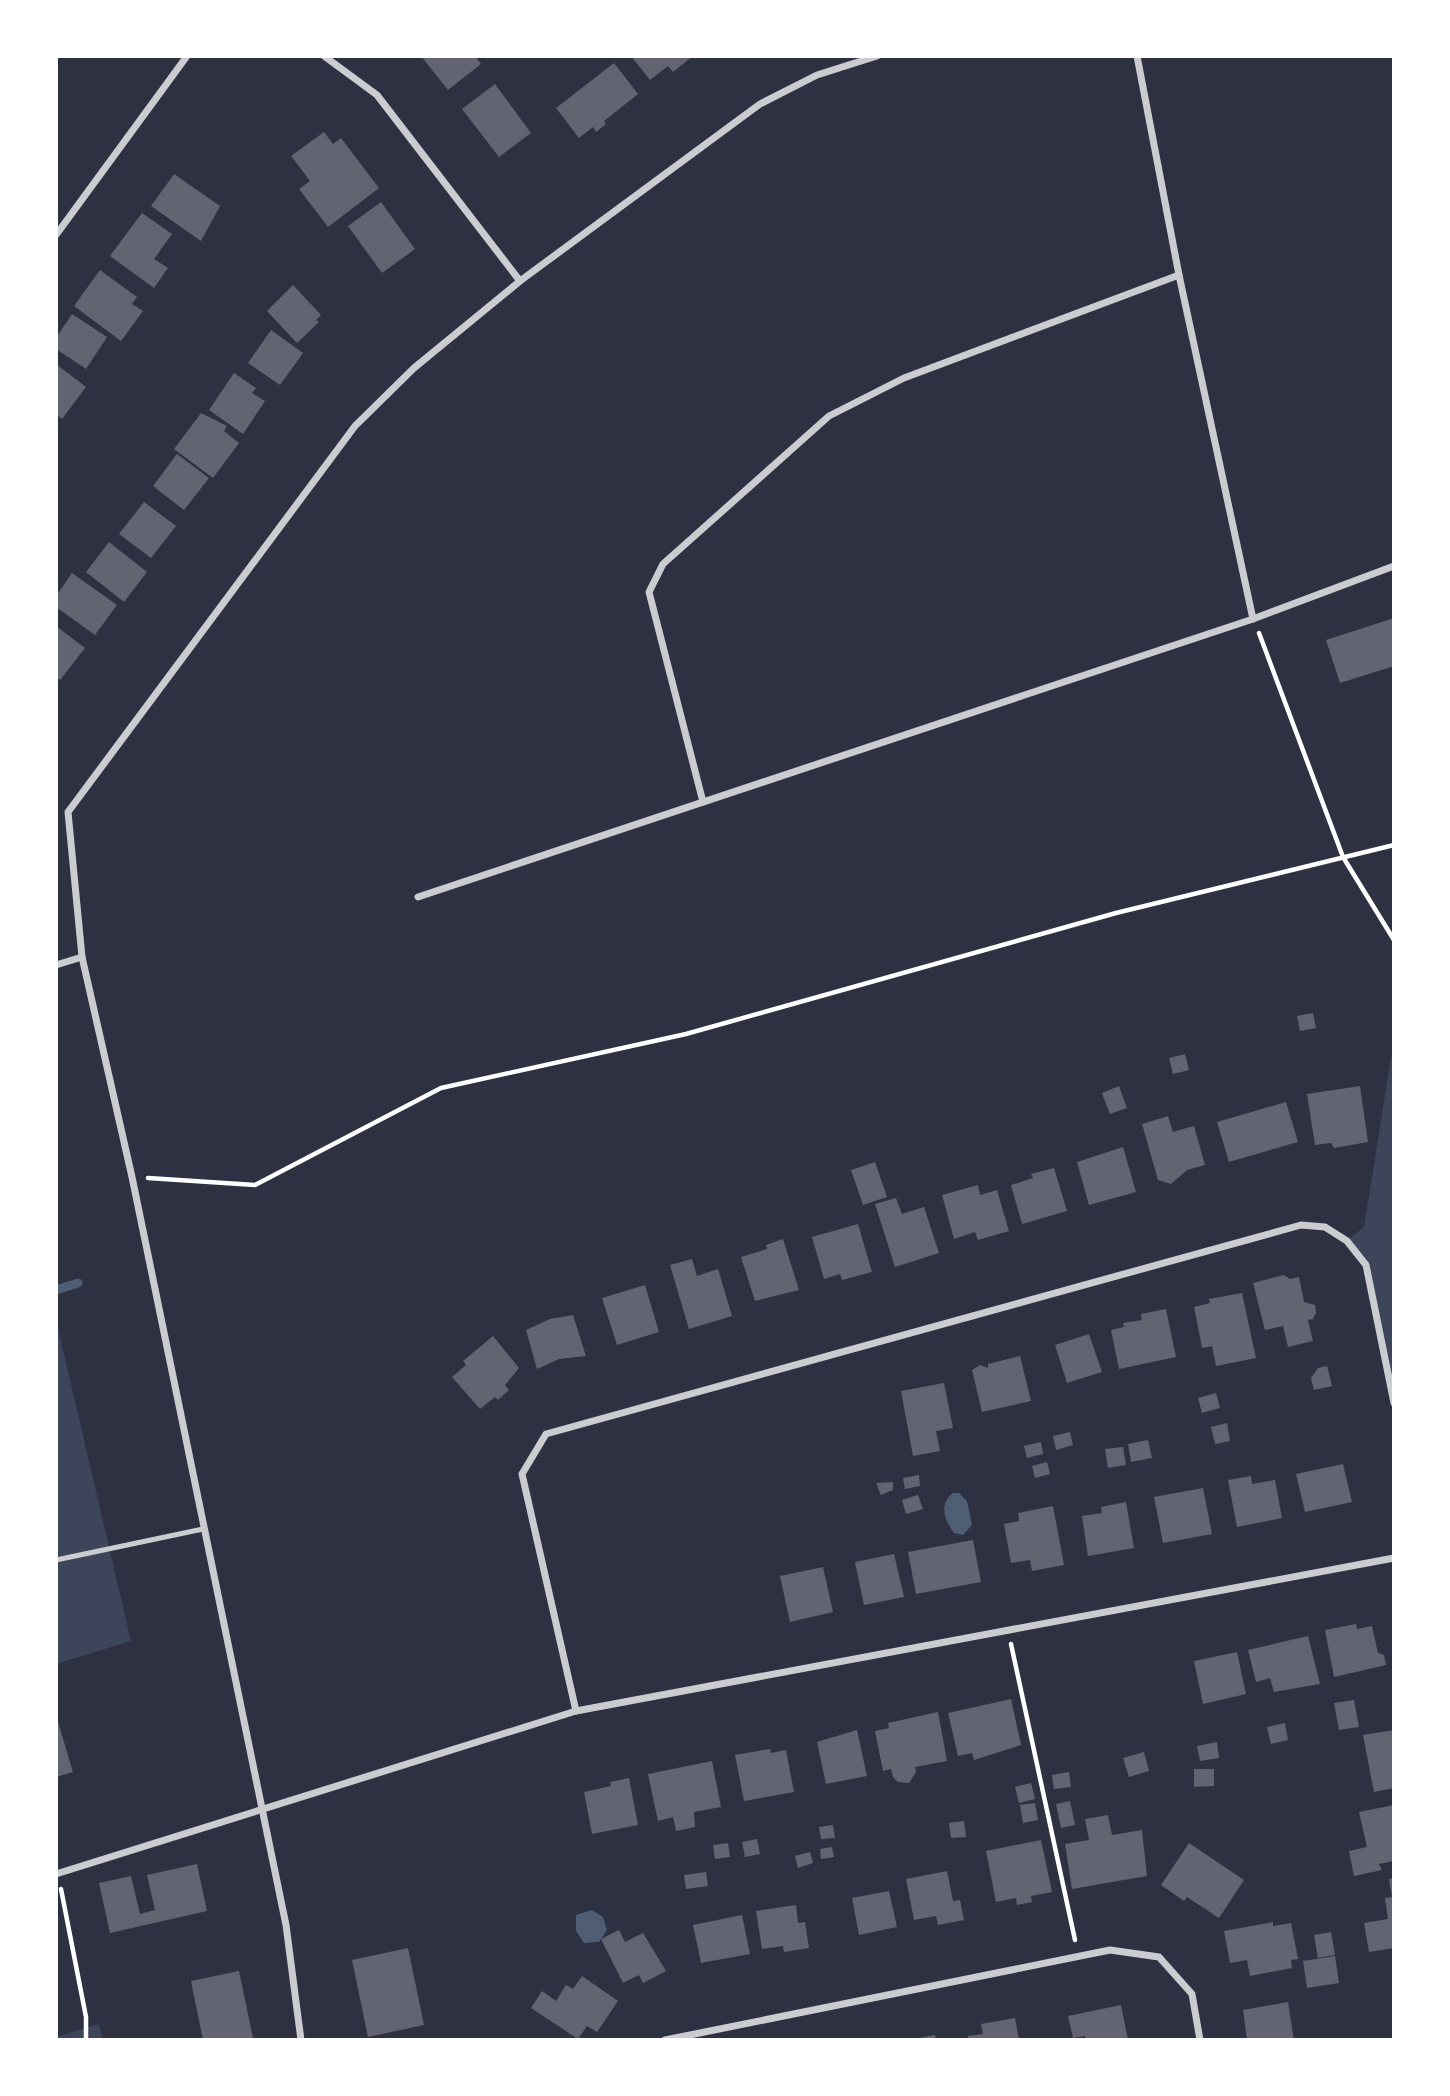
<svg xmlns="http://www.w3.org/2000/svg" width="1450" height="2096" font-family="'Nunito Sans',sans-serif">
<rect width="100%" height="100%" fill="#2d3142"/>
<g fill="#3c4559">
<path d="M1394 1039V1393L1366 1265 1347 1241 1364 1227Z"/>
<path d="M56 1320 131 1641 56 1664Z"/>
<path d="M99 2024 103 2040H56V2037Z"/>
</g>
<g fill="#4f5d75">
<path d="M953 1493H959L967 1501 972 1525 963 1535 954 1533C945 1521 938 1504 953 1493Z"/>
<path d="M592 1910 603 1917 607 1930 599 1942 584 1943 576 1931V1915Z"/>
</g>
<g fill="none" stroke-linecap="round" stroke-linejoin="round">
<path stroke="#4f5d75" stroke-width="9" d="M56 1290 78 1283"/>
</g>
<g fill="#626471">
<path d="M421 56H475L481 64 448 90Z"/>
<path d="M631 56H693L673 72 668 66 650 80Z"/>
<path d="M614 63 638 94 604 121 606 124 596 132 593 127 579 138 556 108Z"/>
<path d="M495 84 531 133 499 157 462 109Z"/>
<path d="M324 132 333 144 341 138 379 188 328 227 299 189 310 181 291 156Z"/>
<path d="M174 174 220 206 201 241 151 206Z"/>
<path d="M381 202 415 249 382 273 348 226Z"/>
<path d="M142 213 172 234 154 259 168 268 154 288 110 256Z"/>
<path d="M100 270 137 297 132 304 143 311 121 341 74 306Z"/>
<path d="M293 285 321 315 316 320 319 322 297 343 267 311Z"/>
<path d="M72 314 107 337 86 369 56 349V338Z"/>
<path d="M271 330 303 353 280 385 248 363Z"/>
<path d="M56 364 86 387 62 419 56 414Z"/>
<path d="M234 373 256 388 252 393 265 401 243 434 209 410Z"/>
<path d="M201 413 227 426 224 431 239 443 213 478 174 449Z"/>
<path d="M177 454 209 478 184 510 153 486Z"/>
<path d="M144 502 176 526 151 558 119 534Z"/>
<path d="M109 542 147 572 124 602 86 572Z"/>
<path d="M72 573 117 605 95 635 56 607V596Z"/>
<path d="M1394 618V666L1340 683 1326 640Z"/>
<path d="M56 626 85 648 60 680 56 677Z"/>
<path d="M1313 1013 1316 1028 1300 1031 1297 1016Z"/>
<path d="M1185 1054 1189 1070 1173 1074 1169 1058Z"/>
<path d="M1119 1086 1127 1108 1110 1114 1102 1093Z"/>
<path d="M1360 1086 1368 1142 1334 1148 1331 1143 1315 1145 1307 1094Z"/>
<path d="M1286 1102 1298 1142 1229 1162 1217 1122Z"/>
<path d="M1168 1116 1173 1132 1194 1126 1205 1165 1187 1170 1171 1184 1158 1180 1142 1124Z"/>
<path d="M1123 1147 1136 1192 1089 1205 1077 1162Z"/>
<path d="M875 1162 887 1197 863 1205 851 1170Z"/>
<path d="M1054 1168 1067 1211 1022 1224 1011 1185 1033 1178 1031 1174Z"/>
<path d="M978 1185 980 1195 997 1190 1009 1231 978 1240 975 1232 954 1239 942 1195Z"/>
<path d="M896 1198 902 1214 924 1207 939 1253 895 1267 875 1204Z"/>
<path d="M858 1224 872 1272 842 1280 840 1274 824 1279 812 1237Z"/>
<path d="M783 1239 799 1290 755 1301 741 1257 767 1249 766 1245Z"/>
<path d="M692 1259 697 1276 718 1269 732 1316 689 1329 670 1265Z"/>
<path d="M1284 1275 1290 1279 1299 1277 1304 1302 1315 1305 1316 1313 1313 1319 1308 1320 1313 1341 1288 1347 1283 1326 1265 1330 1253 1283Z"/>
<path d="M645 1285 659 1332 617 1345 602 1298Z"/>
<path d="M1242 1293 1256 1358 1216 1366 1212 1346 1202 1348 1194 1307 1210 1303 1209 1299Z"/>
<path d="M1166 1309 1176 1357 1119 1369 1111 1330 1124 1327 1123 1323 1142 1320 1141 1314Z"/>
<path d="M573 1315 586 1356 559 1359 537 1369 526 1330 550 1319Z"/>
<path d="M1089 1334 1102 1372 1067 1383 1055 1345Z"/>
<path d="M493 1336 519 1368 505 1385 509 1390 498 1400 495 1397 480 1409 452 1377 466 1365 463 1361Z"/>
<path d="M1020 1356 1031 1401 982 1412 972 1370 980 1365 988 1368V1364Z"/>
<path d="M1327 1366 1332 1386 1314 1390 1311 1378 1318 1368Z"/>
<path d="M944 1383 953 1428 936 1431 940 1451 913 1456 901 1391Z"/>
<path d="M1216 1393 1220 1408 1202 1413 1198 1398Z"/>
<path d="M1227 1423 1230 1441 1215 1444 1211 1427Z"/>
<path d="M1070 1432 1073 1445 1056 1450 1053 1436Z"/>
<path d="M1148 1440 1152 1458 1131 1462 1128 1444Z"/>
<path d="M1041 1442 1043 1454 1027 1458 1024 1446Z"/>
<path d="M1123 1447 1126 1465 1108 1468 1105 1449Z"/>
<path d="M1047 1462 1050 1474 1035 1478 1032 1466Z"/>
<path d="M1343 1464 1352 1502 1305 1512 1296 1474Z"/>
<path d="M919 1475 920 1486 905 1489 903 1478Z"/>
<path d="M1251 1476 1252 1484 1275 1480 1282 1518 1237 1527 1228 1480Z"/>
<path d="M893 1482V1490L881 1495 876 1483Z"/>
<path d="M1203 1488 1212 1534 1163 1543 1154 1497Z"/>
<path d="M918 1495 923 1509 906 1514 902 1500Z"/>
<path d="M1126 1502 1134 1548 1088 1556 1082 1516 1102 1513 1101 1507Z"/>
<path d="M1053 1506 1064 1565 1032 1571 1030 1560 1011 1563 1004 1524 1019 1521 1018 1513Z"/>
<path d="M973 1540 981 1582 916 1594 908 1552Z"/>
<path d="M894 1554 904 1597 864 1605 855 1562Z"/>
<path d="M823 1567 833 1612 790 1622 780 1576Z"/>
<path d="M1356 1624 1357 1629 1372 1626 1378 1653 1384 1655 1386 1665 1334 1677 1325 1630Z"/>
<path d="M1308 1636 1320 1684 1274 1692 1270 1678 1256 1682 1248 1650Z"/>
<path d="M1237 1652 1246 1694 1203 1704 1194 1661Z"/>
<path d="M1011 1699 1021 1745 974 1760 972 1753 958 1756 948 1713Z"/>
<path d="M1354 1700 1359 1727 1339 1730 1334 1703Z"/>
<path d="M938 1712 947 1761 915 1767 916 1772 909 1783 898 1782 893 1777 891 1769 883 1771 875 1731 889 1728 888 1723Z"/>
<path d="M56 1715 73 1772 56 1777Z"/>
<path d="M1285 1723 1288 1740 1271 1744 1267 1727Z"/>
<path d="M857 1730 867 1776 826 1784 817 1742Z"/>
<path d="M1394 1730V1788L1374 1792 1363 1735Z"/>
<path d="M1217 1742 1219 1758 1200 1761 1197 1746Z"/>
<path d="M770 1749 771 1753 786 1750 794 1792 744 1801 735 1755Z"/>
<path d="M1144 1752 1149 1771 1129 1777 1123 1758Z"/>
<path d="M712 1761 721 1807 694 1812 695 1827 676 1831 673 1817 658 1821 648 1774Z"/>
<path d="M1194 1769H1214V1786L1194 1787Z"/>
<path d="M1069 1772 1071 1787 1054 1789 1052 1775Z"/>
<path d="M629 1778 638 1825 592 1834 584 1792 611 1786 610 1782Z"/>
<path d="M1031 1783 1035 1799 1019 1803 1015 1787Z"/>
<path d="M1070 1801 1075 1825 1061 1828 1056 1804Z"/>
<path d="M1035 1803 1038 1820 1023 1823 1020 1805Z"/>
<path d="M1394 1805V1861L1379 1864 1382 1870 1354 1876 1349 1851 1367 1847 1359 1812Z"/>
<path d="M1108 1815 1112 1835 1142 1830 1147 1876 1072 1889 1065 1844 1089 1840 1085 1819Z"/>
<path d="M964 1821 966 1837 951 1838 949 1823Z"/>
<path d="M833 1825 835 1838 821 1839 819 1827Z"/>
<path d="M757 1839 760 1854 745 1857 742 1842Z"/>
<path d="M1041 1840 1052 1892 1031 1896 1032 1902 1017 1905 1016 1898 996 1902 986 1851Z"/>
<path d="M728 1843 730 1857 715 1859 713 1845Z"/>
<path d="M1189 1843 1244 1880 1219 1918 1187 1897 1184 1901 1161 1885Z"/>
<path d="M832 1847 834 1857 821 1859 820 1849Z"/>
<path d="M810 1852 813 1863 798 1868 795 1856Z"/>
<path d="M197 1864 207 1911 110 1933 99 1883 131 1876 140 1914 155 1910 147 1875Z"/>
<path d="M947 1871 953 1901 960 1900 964 1920 938 1925 936 1916 914 1920 906 1879Z"/>
<path d="M706 1872 708 1886 686 1889 684 1875Z"/>
<path d="M1394 1878V1948L1369 1952 1364 1923 1388 1919 1385 1898 1392 1897 1389 1879Z"/>
<path d="M889 1891 897 1927 859 1935 852 1898Z"/>
<path d="M796 1905 798 1923 805 1922 809 1948 784 1952 783 1946 762 1949 756 1911Z"/>
<path d="M742 1915 750 1954 701 1963 693 1925Z"/>
<path d="M1273 1922V1926L1291 1923 1298 1959 1291 1960 1292 1968 1250 1976 1247 1960 1230 1963 1224 1931Z"/>
<path d="M619 1930 625 1942 643 1933 666 1971 643 1983 639 1975 623 1983 601 1939Z"/>
<path d="M1331 1932 1335 1955 1318 1958 1314 1935Z"/>
<path d="M408 1948 424 2025 368 2037 352 1960Z"/>
<path d="M1335 1956 1339 1983 1307 1988 1303 1961Z"/>
<path d="M239 1971 253 2038 203 2040 191 1981Z"/>
<path d="M582 1976 618 2001 597 2032 587 2026 578 2039 531 2008 542 1991 556 2001 566 1985 573 1989Z"/>
<path d="M1288 2002 1294 2040H1247L1243 2010Z"/>
<path d="M1121 2005 1128 2040H1085V2036L1073 2038 1068 2016Z"/>
<path d="M1015 2018 1019 2040H968V2036L983 2034 981 2024Z"/>
<path d="M935 2035 936 2040H914V2039Z"/>
</g>
<g fill="none" stroke-linecap="round" stroke-linejoin="round">
<g stroke="#fff" stroke-width="4.5">
<path d="M1259 633 1343 857 1394 940"/>
<path d="M148 1178 255 1185 441 1088 686 1034 1116 913 1394 845"/>
<path d="M1011 1644 1075 1940"/>
<path d="M61 1889 86 2017V2040"/>
</g>
<path stroke="#caccd0" stroke-width="5" d="M56 1560 203 1529"/>
<g stroke="#caccd0" stroke-width="7">
<path d="M324 56 377 95 520 281"/>
<path d="M1137 56 1179 275 1253 619"/>
<path d="M56 235 187 56"/>
<path d="M703 802 649 592 663 564 829 416 904 378 1179 275"/>
<path d="M418 897 1253 619 1394 566"/>
<path d="M56 965 82 957"/>
<path d="M576 1711 522 1474 546 1434 1301 1225 1325 1227 1347 1241 1366 1265 1394 1403"/>
<path d="M56 1874 576 1711 1394 1558"/>
<path d="M301 2040 286 1925 132 1177 82 957 68 812 355 426 414 368 520 281 760 104 817 75 877 56"/>
<path d="M665 2040 1110 1950 1159 1957 1192 1994 1200 2040"/>
</g>
</g>
<rect width="1450" height="2096" fill="none" stroke="#ffffff" stroke-width="116"/>
</svg>
